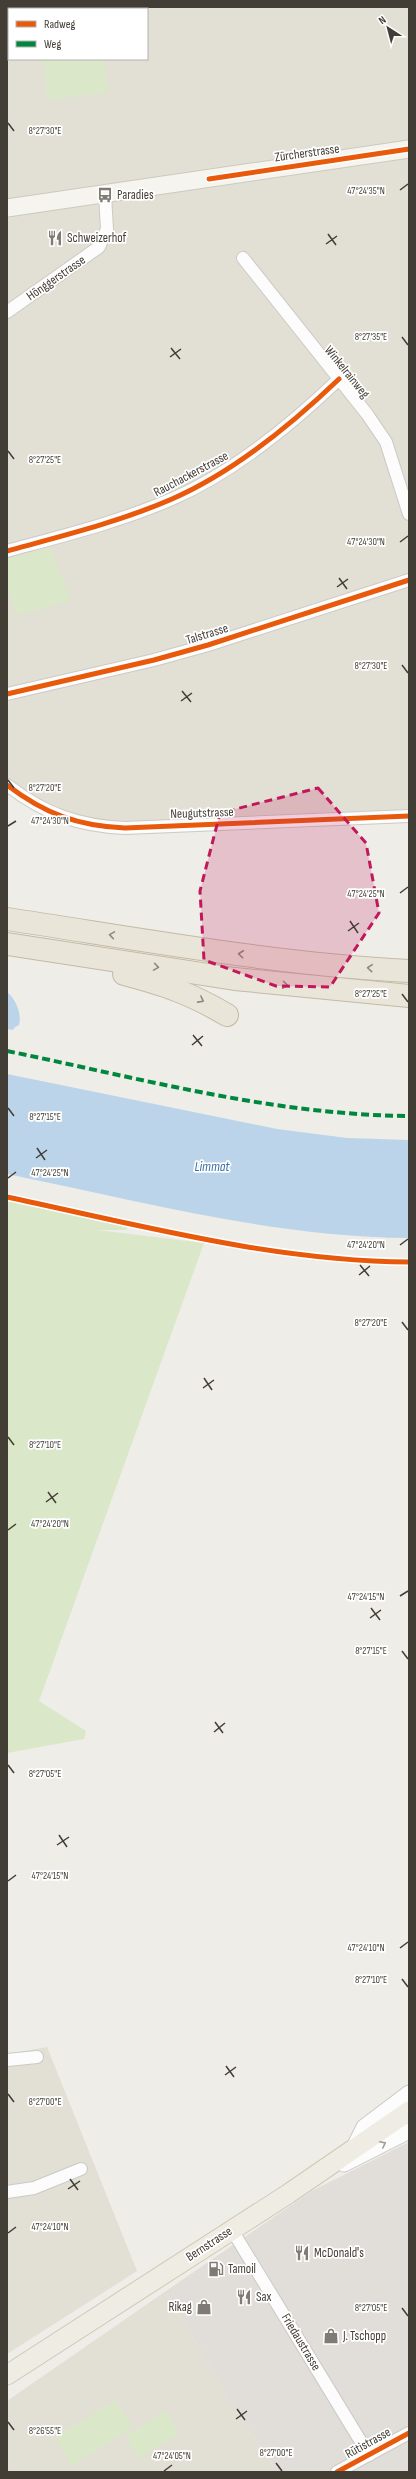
<svg xmlns="http://www.w3.org/2000/svg" width="416" height="2479" font-family="'Sofia Sans Condensed',sans-serif">
<rect width="100%" height="100%" fill="#eeede8"/>
<g fill="#e2dfd5" fill-rule="evenodd">
<path d="M7 7H409V816L95 827 7 785ZM9 9H147V59H9Z"/>
<path d="M47 2047 137 2271 7 2354V2054Z"/>
<path d="M166 2291 239 2416 278 2472H7V2401Z"/>
</g>
<path fill="#e1ded9" d="M409 2142V2472H278L239 2416 166 2291 312 2191Z"/>
<g fill="#dae8c9">
<path d="M43 59H104L109 92 47 100Z"/>
<path d="M50 547 71 601 15 615 7 584V559Z"/>
<path d="M7 1201 128 1227 126 1230H97L204 1243 39 1701 86 1731 84 1739 7 1753Z"/>
<path d="M114 2401 117 2402 132 2428 73 2465 70 2464 55 2437Z"/>
<path d="M166 2411 179 2434 139 2458 125 2436Z"/>
</g>
<g fill="#bbd4e9">
<path d="M7 992C16 999 22 1014 19 1025L15 1027 13 1030 7 1029Z"/>
<path d="M7 1074 277 1129 347 1138 409 1140V1238C273 1237 140 1201 7 1174Z"/>
</g>
<g fill="none" stroke-linecap="round" stroke-linejoin="round">
<g stroke="#cccac5" stroke-width="14">
<g id="minor">
<path d="M55 9 83 7"/>
<path d="M7 12H9"/>
<path d="M243 258 367 414 386 442 409 514"/>
<path d="M7 312 99 247 107 229 105 195"/>
<path d="M7 551C62 536 119 522 172 499 232 473 292 424 339 379"/>
<path d="M7 694 154 660 208 645 409 580"/>
<path d="M7 785C45 814 78 826 125 828L409 816"/>
<path d="M7 2060 37 2057"/>
<path d="M7 2192 34 2188 81 2169"/>
<path d="M232 2230 369 2455"/>
<path d="M337 2472 409 2433"/>
</g>
</g>
<g stroke="#cccac5" stroke-width="17">
<g id="tertiary">
<path d="M352 2151 364 2127 409 2093"/>
<path d="M344 2164 409 2131"/>
</g>
</g>
<g stroke="#cccabf" stroke-width="19">
<path id="secondary" d="M7 208 409 149"/>
</g>
<g stroke="#cfc9b6" stroke-width="21">
<path id="primary" d="M7 2375 288 2194 409 2111"/>
</g>
<g stroke="#c4baa5" stroke-width="24">
<g id="motorway">
<path d="M7 919C140 939 274 964 409 971"/>
<path d="M7 944 235 979 409 996"/>
<path d="M124 974C165 985 190 993 227 1015"/>
</g>
</g>
<use href="#minor" stroke="#fcfcfc" stroke-width="12"/>
<use href="#tertiary" stroke="#fcfcfc" stroke-width="15"/>
<use href="#secondary" stroke="#f5f4ee" stroke-width="17"/>
<use href="#primary" stroke="#efece3" stroke-width="19"/>
<use href="#motorway" stroke="#eae5d9" stroke-width="22"/>
<path stroke="#00873e" stroke-width="4" stroke-dasharray="8 4" stroke-linecap="butt" d="M7 1051C139 1078 273 1115 409 1116"/>
<g stroke="#fff" stroke-width="8">
<g id="cycleway">
<path d="M209 179 409 149"/>
<path d="M7 551C62 536 119 522 172 499 232 473 292 424 339 379"/>
<path d="M7 694 154 660 208 645 409 580"/>
<path d="M7 785C45 814 78 826 125 828L409 816"/>
<path d="M7 1197C139 1225 273 1261 409 1262"/>
<path d="M337 2472 409 2433"/>
</g>
</g>
<use href="#cycleway" stroke="#e8590c" stroke-width="5"/>
</g>
<defs><path id="oneway-chevron" d="M-2-3.5L2.5 0L-2 3.5" fill="none" stroke-width="1.6" stroke-linecap="round" stroke-linejoin="round"/></defs>
<g stroke="#8e897f">
<use href="#oneway-chevron" transform="translate(112 935) rotate(-171)"/>
<use href="#oneway-chevron" transform="translate(241 954) rotate(-173)"/>
<use href="#oneway-chevron" transform="translate(156 967) rotate(9)"/>
<use href="#oneway-chevron" transform="translate(370 968) rotate(-175)"/>
<use href="#oneway-chevron" transform="translate(285 985) rotate(7)"/>
<use href="#oneway-chevron" transform="translate(201 1000) rotate(28)"/>
</g>
<use stroke="#a09d98" href="#oneway-chevron" transform="translate(383 2144) rotate(-27)"/>
<path fill="#c2185b" fill-opacity="0.2" stroke="#c2185b" stroke-width="3" stroke-dasharray="8 5" stroke-linejoin="round" d="M318 788 366 843 379 913 330 987 276 986 204 960 200 891 220 813Z"/>
<path fill="none" stroke="#433e35" stroke-width="1.5" d="M8 123 14 131M400 190 408 184M328 234 336 245M326 244 337 236M402 337 408 345M171 348 180 359M170 357 181 349M8 451 14 459M400 542 408 536M339 578 347 589M337 587 348 579M402 665 408 673M182 691 191 702M181 701 192 693M8 780 14 788M8 826 16 821M400 893 408 887M350 921 358 933M348 931 359 923M402 994 408 1002M193 1035 202 1046M192 1045 203 1036M8 1108 14 1116M37 1148 45 1160M36 1158 47 1150M8 1178 16 1172M400 1245 408 1239M360 1265 369 1276M359 1275 370 1266M402 1322 408 1330M204 1378 212 1390M203 1388 214 1380M8 1437 14 1445M48 1492 56 1503M46 1502 58 1493M8 1530 16 1524M400 1596 408 1591M371 1608 380 1620M370 1618 381 1610M402 1651 408 1659M215 1722 223 1733M214 1732 225 1723M8 1765 14 1773M59 1835 67 1847M57 1845 69 1837M8 1881 16 1875M400 1948 408 1942M402 1979 408 1987M226 2066 234 2077M225 2075 236 2067M8 2094 14 2102M70 2179 78 2190M68 2189 80 2181M8 2233 16 2227M402 2308 408 2316M237 2409 245 2420M236 2419 247 2411M8 2422 14 2430M276 2463 282 2471M164 2471 172 2465"/>
<defs>
<g id="bus-bare" transform="scale(1.2)"><path d="M-5-6H5V4H4V6H2V4H-2V6H-4V4H-5ZM-3.5-4V0h7V-4ZM-3.5 1.2v1.5H-2V1.2ZM2 1.2v1.5H3.5V1.2Z" fill="#7f7b74" stroke="#fff" stroke-width="2.5" paint-order="stroke"/></g>
<g id="restaurant-bare" transform="scale(1.2)"><path d="M-5-6h1v4h1v-4h1v4h1v-4h1v5L-1.5 .5V6h-2V.5L-5-1ZM5-6V6H3V1.5H1.5Q1.5-4 5-6Z" fill="#7f7b74" stroke="#fff" stroke-width="2.5" paint-order="stroke"/></g>
<g id="fuel-bare" transform="scale(1.2)"><path d="M-5.5-6h7V0h2V4h1.3V-2.5L3-4.5l.8-.8L6-3V5H2.5V1h-1V6h-7ZM-4.2-4.7v3.2H.2V-4.7Z" fill="#7f7b74" stroke="#fff" stroke-width="2.5" paint-order="stroke"/></g>
<g id="shop-bare" transform="scale(1.2)"><path d="M-5-2.5h2.3a2.7 3.5 0 0 1 5.4 0H5L5.5 6h-11ZM-1.5-2.5h3a1.5 2.3 0 0 0-3 0Z" fill="#7f7b74" stroke="#fff" stroke-width="2.5" paint-order="stroke"/></g>
</defs>
<g fill-rule="evenodd">
<use href="#bus-bare" x="105" y="195"/>
<use href="#restaurant-bare" x="55" y="238"/>
<use href="#restaurant-bare" x="302" y="2253"/>
<use href="#fuel-bare" x="216" y="2269"/>
<use href="#restaurant-bare" x="244" y="2297"/>
<use href="#shop-bare" x="204" y="2307"/>
<use href="#shop-bare" x="331" y="2336"/>
</g>
<g text-anchor="middle" dominant-baseline="central" stroke-width="3.5" stroke-linejoin="round" paint-order="stroke">
<g font-size="13" fill="#433e35" stroke="#fff">
<text transform="translate(307 153) rotate(-8)">Zürcherstrasse</text>
<text transform="translate(56 278) rotate(-35)">Hönggerstrasse</text>
<text transform="translate(347 372) rotate(51)">Winkelrainweg</text>
<text transform="translate(191 474) rotate(-28)">Rauchackerstrasse</text>
<text transform="translate(207 634) rotate(-17)">Talstrasse</text>
<text transform="translate(202 813) rotate(-2)">Neugutstrasse</text>
<text transform="translate(209 2244) rotate(-33)">Bernstrasse</text>
<text transform="translate(301 2342) rotate(59)">Friedaustrasse</text>
<text transform="translate(368 2443) rotate(-29)">Rütistrasse</text>
</g>
<g font-size="13" fill="#433e35" stroke="#fff" text-anchor="start">
<text x="117" y="195">Paradies</text>
<text x="67" y="238">Schweizerhof</text>
<text x="314" y="2253">McDonald's</text>
<text x="228" y="2269">Tamoil</text>
<text x="256" y="2297">Sax</text>
<text x="192" y="2307" text-anchor="end">Rikag</text>
<text x="343" y="2336">J. Tschopp</text>
</g>
<g font-size="14" font-style="italic" fill="#3772a6" stroke="#fff">
<text x="212" y="1166">Limmat</text>
</g>
</g>
<g font-size="10" text-anchor="middle" fill="#433e35" stroke="#fff" stroke-width="3.5" stroke-linejoin="round" paint-order="stroke">
<text x="45" y="134">8°27'30"E</text>
<text x="366" y="194">47°24'35"N</text>
<text x="371" y="340">8°27'35"E</text>
<text x="45" y="463">8°27'25"E</text>
<text x="366" y="545">47°24'30"N</text>
<text x="371" y="669">8°27'30"E</text>
<text x="45" y="791">8°27'20"E</text>
<text x="50" y="824">47°24'30"N</text>
<text x="366" y="897">47°24'25"N</text>
<text x="371" y="997">8°27'25"E</text>
<text x="45" y="1120">8°27'15"E</text>
<text x="50" y="1176">47°24'25"N</text>
<text x="366" y="1248">47°24'20"N</text>
<text x="371" y="1326">8°27'20"E</text>
<text x="45" y="1448">8°27'10"E</text>
<text x="50" y="1527">47°24'20"N</text>
<text x="366" y="1600">47°24'15"N</text>
<text x="371" y="1654">8°27'15"E</text>
<text x="45" y="1777">8°27'05"E</text>
<text x="50" y="1879">47°24'15"N</text>
<text x="366" y="1951">47°24'10"N</text>
<text x="371" y="1983">8°27'10"E</text>
<text x="45" y="2105">8°27'00"E</text>
<text x="50" y="2230">47°24'10"N</text>
<text x="371" y="2311">8°27'05"E</text>
<text x="45" y="2434">8°26'55"E</text>
<text x="276" y="2456">8°27'00"E</text>
<text x="172" y="2459">47°24'05"N</text>
</g>
<rect width="416" height="2479" fill="none" stroke="#433e35" stroke-width="16"/>
<rect x="8" y="8" width="140" height="52" fill="#ffffff" stroke="#b4b2ae"/>
<rect x="16" y="21" width="20" height="6" fill="#e8590c" stroke="#b4b2ae"/>
<text x="44" y="28" font-size="12" fill="#433e35">Radweg</text>
<rect x="16" y="41" width="20" height="6" fill="#00873e" stroke="#b4b2ae"/>
<text x="44" y="48" font-size="12" fill="#433e35">Weg</text>
<g transform="translate(388 28) rotate(324)" stroke="#ffffff" stroke-width="3" paint-order="stroke">
<path d="M0-3L7 15L0 10L-7 15Z" fill="#433e35"/>
<text y="-6" font-size="11" font-weight="bold" text-anchor="middle" fill="#433e35">N</text>
</g>
</svg>
